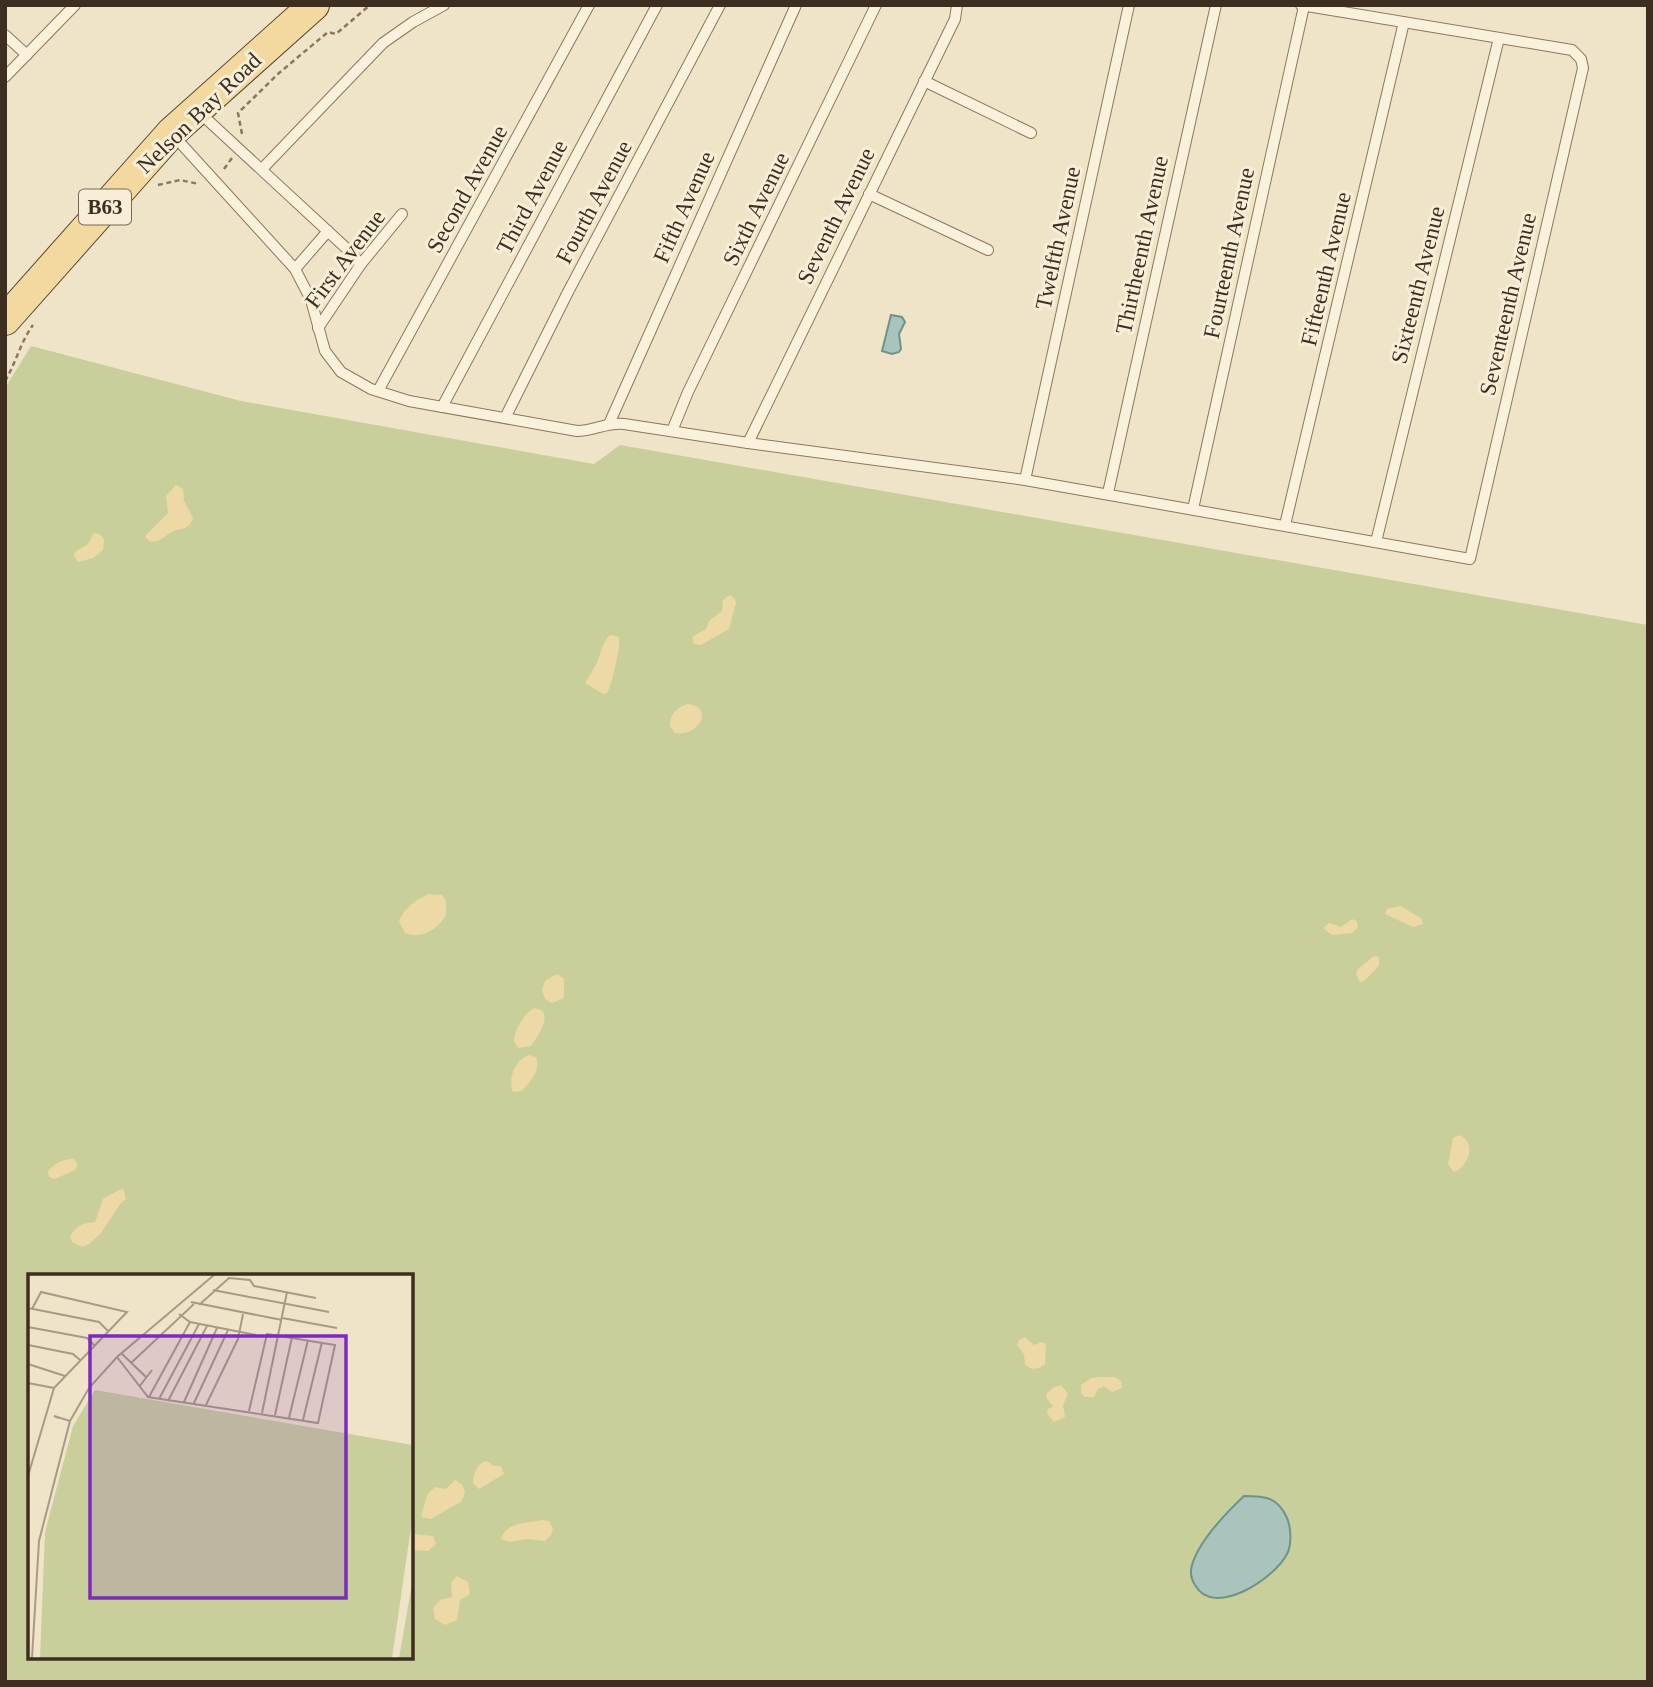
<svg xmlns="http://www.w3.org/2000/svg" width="1653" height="1687" font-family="Georgia,serif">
<rect width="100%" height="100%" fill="#f0e4c8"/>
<path fill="#c9cf9b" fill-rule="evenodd" d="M31 346 241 401 594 464 620 445 1648 625V1682H5V388ZM30 1276H411V1657H30Z"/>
<g fill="#ecd9a5">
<path d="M176 485 183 489 184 501 193 518C188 532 180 527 170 533 161 539 159 543 149 541L145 537 147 534 168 513 166 496Z"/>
<path d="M94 533 99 534 104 539 103 550 93 558 78 562 74 556 75 552 88 544Z"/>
<path d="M730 595 735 599 736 603 729 629 701 645 694 644 692 637 706 629 709 621 722 611 723 600Z"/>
<path d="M610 635 619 637C621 646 612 685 607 693L603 694 585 683C589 677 594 668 597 662 602 651 601 644 610 635Z"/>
<path d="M688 704C715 707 699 737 675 733L670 726C670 713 676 708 688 704Z"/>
<path d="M429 894 442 895 446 900V915C437 930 423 939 405 933L399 921C404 908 417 899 429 894Z"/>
<path d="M1400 906 1421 918 1423 924 1413 927 1385 914 1387 909Z"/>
<path d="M1352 919 1357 921 1358 927 1352 933 1332 935 1323 928 1329 923 1341 927Z"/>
<path d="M1374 956 1379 957V966L1364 981 1360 982 1356 974 1357 970Z"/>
<path d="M557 974 564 979V998L552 1003 545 999 542 990 545 981Z"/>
<path d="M534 1008C556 1010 538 1036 531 1046L518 1048 514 1041C514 1031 524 1013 534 1008Z"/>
<path d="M529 1055 536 1057C541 1070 531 1081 522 1091L513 1092C508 1079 514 1060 529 1055Z"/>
<path d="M1459 1135C1477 1142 1469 1166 1454 1172L1448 1164 1453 1138Z"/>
<path d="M74 1159 78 1165 75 1170 55 1179 49 1177 48 1171C53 1164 65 1158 74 1159Z"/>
<path d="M123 1188 126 1199 121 1203 101 1233 89 1244 83 1247 72 1242 70 1237C75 1226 83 1223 95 1222L103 1199Z"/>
<path d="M1025 1337 1034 1345 1042 1342 1046 1344 1045 1364C1039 1370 1031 1370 1025 1365L1024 1354 1017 1345 1019 1340Z"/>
<path d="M1099 1377H1115L1121 1381 1122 1388 1112 1392 1104 1386 1098 1389 1094 1397H1085L1081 1393V1385L1091 1378Z"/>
<path d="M1061 1385 1068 1394 1063 1405 1065 1417 1054 1422 1047 1414 1048 1409 1053 1406 1047 1399 1046 1394 1054 1387Z"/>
<path d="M487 1461 494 1466H501L504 1474 479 1489 473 1483C473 1474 477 1463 487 1461Z"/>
<path d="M455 1480 462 1484 465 1491 462 1501 431 1519 421 1517 427 1495 435 1487 446 1489Z"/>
<path d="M542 1520 549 1521 553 1528 551 1535 545 1541 527 1539 509 1542 501 1539C507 1521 526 1524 542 1520Z"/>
<path d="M415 1534 433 1536 436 1544 428 1551 413 1550 411 1536Z"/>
<path d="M457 1576 468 1582 470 1594 460 1600 457 1620 445 1625 435 1619 433 1608 440 1600 452 1597 451 1582Z"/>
</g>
<g fill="#a9c4bc" stroke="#6f938a" stroke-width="2">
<path d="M891 315 902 317 905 322 899 334 901 349 899 352 892 354 882 351Z"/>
<path d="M1244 1496C1265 1496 1278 1497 1287 1518 1291 1527 1292 1545 1287 1554 1275 1578 1214 1619 1195 1585 1191 1579 1190 1572 1192 1565 1199 1541 1226 1513 1244 1496Z"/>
</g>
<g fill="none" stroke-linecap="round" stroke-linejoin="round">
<g stroke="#8d765c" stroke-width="12">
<g id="lane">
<path d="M5 35 27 55"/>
<path d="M5 77 75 5"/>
<path d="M924 81 1031 133"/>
<path d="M200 113 346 248 361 264"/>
<path d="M174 136 295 269 311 300 325 351 341 372 371 389 409 401 577 431C594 431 607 422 624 424L748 443 1025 480 1470 559 1583 68 1581 59 1572 50 1301 5"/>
<path d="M262 169 383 43 413 22 444 5"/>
<path d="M869 194 988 250"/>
<path d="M295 269 328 231"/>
<path d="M318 328 361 264 402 214"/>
<path d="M378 391 589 5"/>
<path d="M442 407 657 5"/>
<path d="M505 418 568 292 720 5"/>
<path d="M609 424 796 5"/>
<path d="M672 431 688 392 876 5"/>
<path d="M748 443 955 19 957 5"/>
<path d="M1025 480 1129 5"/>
<path d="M1108 493 1216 5"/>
<path d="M1193 509 1304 6"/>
<path d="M1285 525 1404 22"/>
<path d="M1376 542 1499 38"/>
</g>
</g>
<g stroke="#5b4430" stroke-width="32">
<path id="primary" d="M5 320 171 133 314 5"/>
</g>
<g stroke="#8d765c" stroke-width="2.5" stroke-dasharray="5 3.5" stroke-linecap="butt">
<path d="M242 134 238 113 279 73 328 32 336 34 370 5"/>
<path d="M224 169 232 158"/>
<path d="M158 185 180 180 199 184"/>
<path d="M5 381C16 363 20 343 33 325"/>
</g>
<use href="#lane" stroke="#faf1dc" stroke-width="10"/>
<use href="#primary" stroke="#f3d9a0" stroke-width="30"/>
</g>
<g text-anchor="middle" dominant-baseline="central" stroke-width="6" stroke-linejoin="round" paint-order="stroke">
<rect fill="#f7eed8" stroke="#756857" stroke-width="2" x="79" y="189.5" width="52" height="35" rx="5"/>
<g font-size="21" font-weight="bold" fill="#3d2e20">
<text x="105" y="207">B63</text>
</g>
<g font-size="23" fill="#3d2e20" stroke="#f7eed8">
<text transform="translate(199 113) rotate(-44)">Nelson Bay Road</text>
<text transform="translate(467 189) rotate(-61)">Second Avenue</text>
<text transform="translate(532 197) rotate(-62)">Third Avenue</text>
<text transform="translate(594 202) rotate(-62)">Fourth Avenue</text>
<text transform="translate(684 207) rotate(-66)">Fifth Avenue</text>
<text transform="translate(756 209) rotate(-64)">Sixth Avenue</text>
<text transform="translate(836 216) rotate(-64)">Seventh Avenue</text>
<text transform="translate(1058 238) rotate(-78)">Twelfth Avenue</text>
<text transform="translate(1142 245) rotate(-78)">Thirtheenth Avenue</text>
<text transform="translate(1229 253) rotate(-78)">Fourteenth Avenue</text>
<text transform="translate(345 259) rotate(-53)">First Avenue</text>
<text transform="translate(1326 269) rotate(-77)">Fifteenth Avenue</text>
<text transform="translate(1418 285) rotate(-76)">Sixteenth Avenue</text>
<text transform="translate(1508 304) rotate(-77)">Seventeenth Avenue</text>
</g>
</g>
<g transform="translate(28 1274)">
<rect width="385" height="385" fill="#f0e4c8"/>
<path d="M67 116 385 171V240L364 384H12L17 258 45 152ZM385 304V384H371Z" fill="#c9cf9b"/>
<path fill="none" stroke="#a89b85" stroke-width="2" d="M185 16 301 38M163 28 254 46M171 31 201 4 222 6 226 12 288 24M0 34 71 48 80 57M151 40 162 48 228 61M254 44 309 54M0 53 59 64 66 71M0 71 45 80 52 86M93 79 118 103M89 83 120 123 290 149 307 71 239 60 221 137M103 89 166 30M0 90 37 102M0 109 26 114M111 113 124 96M121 123 162 48M131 125 171 50M140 127 179 52M156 128 189 54M166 129 200 56M178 131 210 65 215 40M234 139 259 18M247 141 264 63M31 144 26 142 42 147M261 144 280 66M275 146 294 68M0 202 26 114 99 38 13 18 4 35M4 384 11 267 42 147 61 114 89 83 186 1"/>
<path fill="#7b2cbf" fill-opacity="0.15" stroke="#7b2cbf" stroke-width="3.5" d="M62 62H318V324H62Z"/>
<rect width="385" height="385" fill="none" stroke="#3d2e20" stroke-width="3.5"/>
</g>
<rect width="1653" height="1687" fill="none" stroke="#3d2e20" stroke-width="14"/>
</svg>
